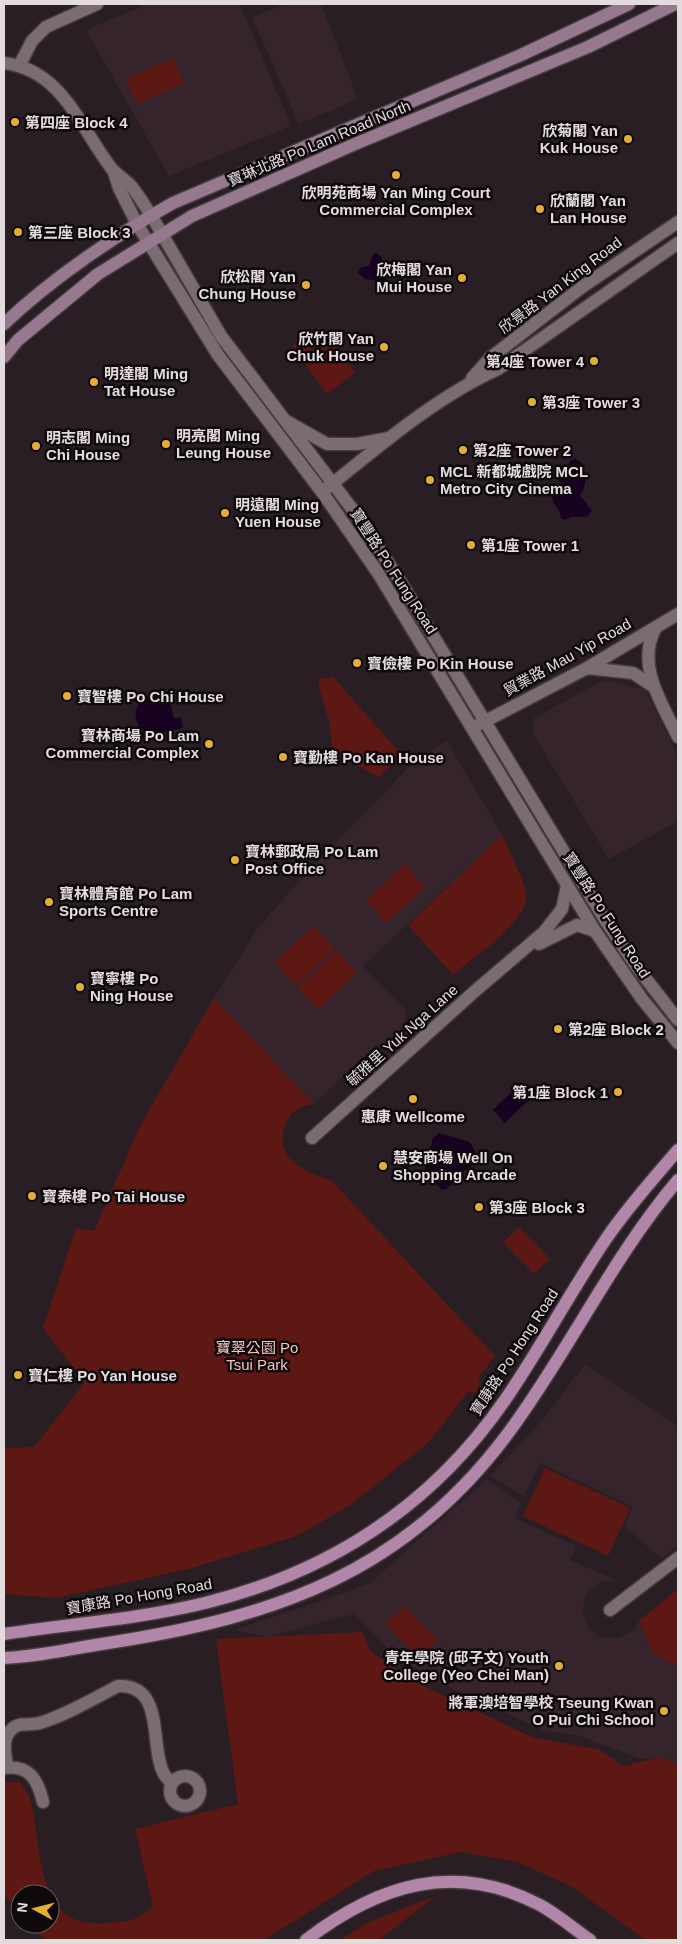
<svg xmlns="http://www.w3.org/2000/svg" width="682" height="1944" font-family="Helvetica,'Noto Sans TC',sans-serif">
<rect width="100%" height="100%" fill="#291e23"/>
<g fill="#36242c">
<path d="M147 4H240L291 126 169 176 86 30Z"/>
<path d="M284 4H321L358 99 299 124 252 17Z"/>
<path d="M604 680 645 689 678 756V821L609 859 534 735V718Z"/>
<path d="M447 741 502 835 363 966 406 1010 405 1029 387 1044 375 1046 314 1104 214 998 257 929 301 879 415 761Z"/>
<path d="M585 1364 678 1426V1545L662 1559 625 1527 632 1506 540 1463 524 1496 490 1476 539 1424Z"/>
<path d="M487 1479 521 1503 515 1518 576 1546 570 1560 621 1582 603 1581 590 1590 585 1597 583 1612 589 1629 600 1637 619 1638 632 1631 639 1621 654 1655 678 1666V1765L660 1757 641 1759 577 1735 545 1731 444 1685 397 1658 354 1614 266 1637 235 1630 369 1584Z"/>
</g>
<g fill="#5d1814">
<path d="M173 58 184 83 137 104 126 79Z"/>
<path d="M320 326 355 373 327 394 292 346Z"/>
<path d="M333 677 402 755 379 777 333 753 329 721 318 684 320 679Z"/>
<path d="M502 835C510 853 521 873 526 892 532 919 472 958 453 975L408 925Z"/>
<path d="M405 864 426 887 386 923 366 900Z"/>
<path d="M314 926 335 949 295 985 275 962Z"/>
<path d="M337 951 357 973 318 1010 297 987Z"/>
<path d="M214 998 314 1104C309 1105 303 1106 299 1108 281 1118 276 1148 293 1161 304 1171 317 1176 331 1180L495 1356 480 1376 478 1393 468 1392 429 1442 352 1504 297 1536 188 1569 56 1598 4 1594V1448L34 1447 85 1382 43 1328 76 1228 94 1231 140 1126Z"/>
<path d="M519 1227 550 1259 534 1274 503 1242Z"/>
<path d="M545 1468 630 1508 608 1556 523 1516Z"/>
<path d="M678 1589V1666L654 1655 639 1621Z"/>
<path d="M404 1606 438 1640 419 1658 386 1624Z"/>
<path d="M363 1632 370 1651 415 1682 534 1738 598 1749 624 1766 660 1757 678 1765V1940H645L573 1887 517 1862 461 1852 374 1871 264 1940H45L30 1924H50V1894H20V1913L4 1895V1782H20C23 1787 28 1793 30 1798 43 1844 33 1930 105 1923 129 1921 134 1923 153 1906L135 1829 238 1804 216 1639Z"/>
<path d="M436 1896 379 1940H340L369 1922Z"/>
</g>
<g fill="#170221">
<path d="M376 253 382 257C380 270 377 272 388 281V288L381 291 374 280 365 279 358 273 361 267 369 266 372 256Z"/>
<path d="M575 458 584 465 583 475C588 483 584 488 580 495L592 511 587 517H571L565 520 561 518C560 509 553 505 552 497L563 491V486L554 474 557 470 567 468 570 461Z"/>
<path d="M156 694 169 699 174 719 181 717 183 728 152 735 139 727C131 711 138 697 156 694Z"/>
<path d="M521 1083 533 1096 505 1123 493 1110Z"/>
<path d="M439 1133 470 1142C485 1165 468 1165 457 1178 452 1184 450 1188 442 1190L424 1170 428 1160 440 1161 449 1164 454 1162 451 1153 431 1151 432 1139Z"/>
</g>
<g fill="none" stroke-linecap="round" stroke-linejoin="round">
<g stroke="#443b3f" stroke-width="15">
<g id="minor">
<path d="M4 63C63 70 80 128 112 169 118 176 126 180 132 187 139 196 145 206 151 215"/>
<path d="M19 66 32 41 46 27 97 4"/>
<path d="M114 172 119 188 137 224"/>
<path d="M472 378 490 358 582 287 678 222"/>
<path d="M288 422 327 444H357L389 438"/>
<path d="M322 492C377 448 434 398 498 369L678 243"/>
<path d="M656 627C635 665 662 703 678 737"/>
<path d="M587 668 633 673 654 687"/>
<path d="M472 728 587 668 678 614"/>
<path d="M539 944 577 925 595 931"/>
<path d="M312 1138 475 991 544 932 562 909 567 886"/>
<path d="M610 1610 678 1558"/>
<path d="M7 1767C6 1755 1 1740 11 1730 19 1721 30 1726 40 1723 68 1714 93 1699 118 1686 166 1684 149 1747 164 1774 166 1777 169 1781 172 1783"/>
<path d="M4 1768C30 1764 38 1781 43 1802"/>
<circle cx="185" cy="1791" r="15"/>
</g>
</g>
<g stroke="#443b3f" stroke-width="15">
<g id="tertiary">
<path d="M151 215 221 336 356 514 397 576 605 920 636 966 678 1020"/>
<path d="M137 224 218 355 322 492 378 573 595 931 642 999 678 1043"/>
</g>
</g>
<g stroke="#443b3f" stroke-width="15">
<g id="secondary">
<path d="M4 324C51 279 116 235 173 203L521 55 629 4"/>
<path d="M4 357 18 340 98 274 192 216 355 144 588 47 675 4"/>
</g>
</g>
<g stroke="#443b3f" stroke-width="15">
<g id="primary">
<path d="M4 1634C70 1624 139 1619 205 1603 330 1572 431 1507 505 1400 541 1348 570 1292 606 1239 627 1208 653 1179 678 1150"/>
<path d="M4 1658C38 1657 74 1648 108 1643 275 1617 405 1573 509 1432 569 1351 612 1258 678 1180"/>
<path d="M306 1940C378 1885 454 1860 540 1905 558 1915 573 1928 590 1940"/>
</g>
</g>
<use href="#minor" stroke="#7a6c72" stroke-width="12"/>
<use href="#tertiary" stroke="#7a6c72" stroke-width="12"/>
<use href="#secondary" stroke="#96798e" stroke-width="12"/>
<use href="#primary" stroke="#b286a9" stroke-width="12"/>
</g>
<g fill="#e4ae35" stroke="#0e090b" stroke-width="2">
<circle cx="15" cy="122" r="5"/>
<circle cx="628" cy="139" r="5"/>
<circle cx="396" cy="175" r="5"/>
<circle cx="540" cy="209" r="5"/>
<circle cx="18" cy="232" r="5"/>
<circle cx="462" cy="278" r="5"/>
<circle cx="306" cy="285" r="5"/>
<circle cx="384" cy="347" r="5"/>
<circle cx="594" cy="361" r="5"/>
<circle cx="94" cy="382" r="5"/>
<circle cx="532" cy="402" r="5"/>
<circle cx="166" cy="444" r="5"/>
<circle cx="36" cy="446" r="5"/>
<circle cx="463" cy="450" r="5"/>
<circle cx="430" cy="480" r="5"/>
<circle cx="225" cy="513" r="5"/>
<circle cx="471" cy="545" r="5"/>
<circle cx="357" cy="663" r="5"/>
<circle cx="67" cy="696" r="5"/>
<circle cx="209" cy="744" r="5"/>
<circle cx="283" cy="757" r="5"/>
<circle cx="235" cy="860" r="5"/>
<circle cx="49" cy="902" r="5"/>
<circle cx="80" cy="987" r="5"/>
<circle cx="558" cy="1029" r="5"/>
<circle cx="618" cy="1092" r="5"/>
<circle cx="413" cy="1099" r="5"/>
<circle cx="383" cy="1166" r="5"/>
<circle cx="32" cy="1196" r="5"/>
<circle cx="479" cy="1207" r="5"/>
<circle cx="18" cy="1375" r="5"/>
<circle cx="559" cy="1666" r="5"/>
<circle cx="664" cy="1711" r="5"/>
</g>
<g text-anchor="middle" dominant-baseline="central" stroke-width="5" stroke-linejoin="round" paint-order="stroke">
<g font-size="15" font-weight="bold" fill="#e4dbdf" stroke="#0e090b" text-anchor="start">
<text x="25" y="122">第四座 Block 4</text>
<text x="618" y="130" text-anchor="end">欣菊閣 Yan<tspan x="618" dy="17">Kuk House</tspan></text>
<text x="396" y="192" text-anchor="middle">欣明苑商場 Yan Ming Court<tspan x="396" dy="17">Commercial Complex</tspan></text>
<text x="550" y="200">欣蘭閣 Yan<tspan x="550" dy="17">Lan House</tspan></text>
<text x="28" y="232">第三座 Block 3</text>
<text x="452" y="269" text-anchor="end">欣梅閣 Yan<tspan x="452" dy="17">Mui House</tspan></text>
<text x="296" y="276" text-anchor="end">欣松閣 Yan<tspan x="296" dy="17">Chung House</tspan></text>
<text x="374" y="338" text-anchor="end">欣竹閣 Yan<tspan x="374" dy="17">Chuk House</tspan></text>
<text x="584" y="361" text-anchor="end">第4座 Tower 4</text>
<text x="104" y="373">明達閣 Ming<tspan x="104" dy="17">Tat House</tspan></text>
<text x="542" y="402">第3座 Tower 3</text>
<text x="176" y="435">明亮閣 Ming<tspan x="176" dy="17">Leung House</tspan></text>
<text x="46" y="437">明志閣 Ming<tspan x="46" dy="17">Chi House</tspan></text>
<text x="473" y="450">第2座 Tower 2</text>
<text x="440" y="471">MCL 新都城戲院 MCL<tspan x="440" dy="17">Metro City Cinema</tspan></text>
<text x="235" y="504">明遠閣 Ming<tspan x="235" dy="17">Yuen House</tspan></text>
<text x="481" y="545">第1座 Tower 1</text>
<text x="367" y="663">寶儉樓 Po Kin House</text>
<text x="77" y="696">寶智樓 Po Chi House</text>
<text x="199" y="735" text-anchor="end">寶林商場 Po Lam<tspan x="199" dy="17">Commercial Complex</tspan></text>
<text x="293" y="757">寶勤樓 Po Kan House</text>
<text x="245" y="851">寶林郵政局 Po Lam<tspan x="245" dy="17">Post Office</tspan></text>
<text x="59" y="893">寶林體育館 Po Lam<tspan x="59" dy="17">Sports Centre</tspan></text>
<text x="90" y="978">寶寧樓 Po<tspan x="90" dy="17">Ning House</tspan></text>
<text x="568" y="1029">第2座 Block 2</text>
<text x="608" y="1092" text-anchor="end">第1座 Block 1</text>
<text x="413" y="1116" text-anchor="middle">惠康 Wellcome</text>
<text x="393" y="1157">慧安商場 Well On<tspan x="393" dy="17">Shopping Arcade</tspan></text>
<text x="42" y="1196">寶泰樓 Po Tai House</text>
<text x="489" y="1207">第3座 Block 3</text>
<text x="28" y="1375">寶仁樓 Po Yan House</text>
<text x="549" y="1657" text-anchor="end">青年學院 (邱子文) Youth<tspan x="549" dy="17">College (Yeo Chei Man)</tspan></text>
<text x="654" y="1702" text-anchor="end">將軍澳培智學校 Tseung Kwan<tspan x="654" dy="17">O Pui Chi School</tspan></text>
</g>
<g font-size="15" fill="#e4dbdf" stroke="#0e090b">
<text transform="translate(319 143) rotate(-23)">寶琳北路 Po Lam Road North</text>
<text transform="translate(560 285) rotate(-37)">欣景路 Yan King Road</text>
<text transform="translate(394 571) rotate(57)">寶豐路 Po Fung Road</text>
<text transform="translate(567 657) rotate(-29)">貿業路 Mau Yip Road</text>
<text transform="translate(607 915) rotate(57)">寶豐路 Po Fung Road</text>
<text transform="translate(402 1035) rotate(-42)">毓雅里 Yuk Nga Lane</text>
<text transform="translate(514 1352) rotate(-57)">寶康路 Po Hong Road</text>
<text transform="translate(139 1596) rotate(-10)">寶康路 Po Hong Road</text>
</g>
<g font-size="15" fill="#f7c5be" stroke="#0e090b">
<text x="257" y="1347">寶翠公園 Po<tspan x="257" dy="17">Tsui Park</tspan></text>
</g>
</g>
<rect width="682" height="1944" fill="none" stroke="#e4dbdf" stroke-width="10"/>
<g transform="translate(35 1909) rotate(277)"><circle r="24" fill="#0e090b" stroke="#645d60"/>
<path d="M0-4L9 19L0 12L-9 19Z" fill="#e4ae35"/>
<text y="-8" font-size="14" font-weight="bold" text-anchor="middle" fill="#e4dbdf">N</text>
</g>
</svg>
